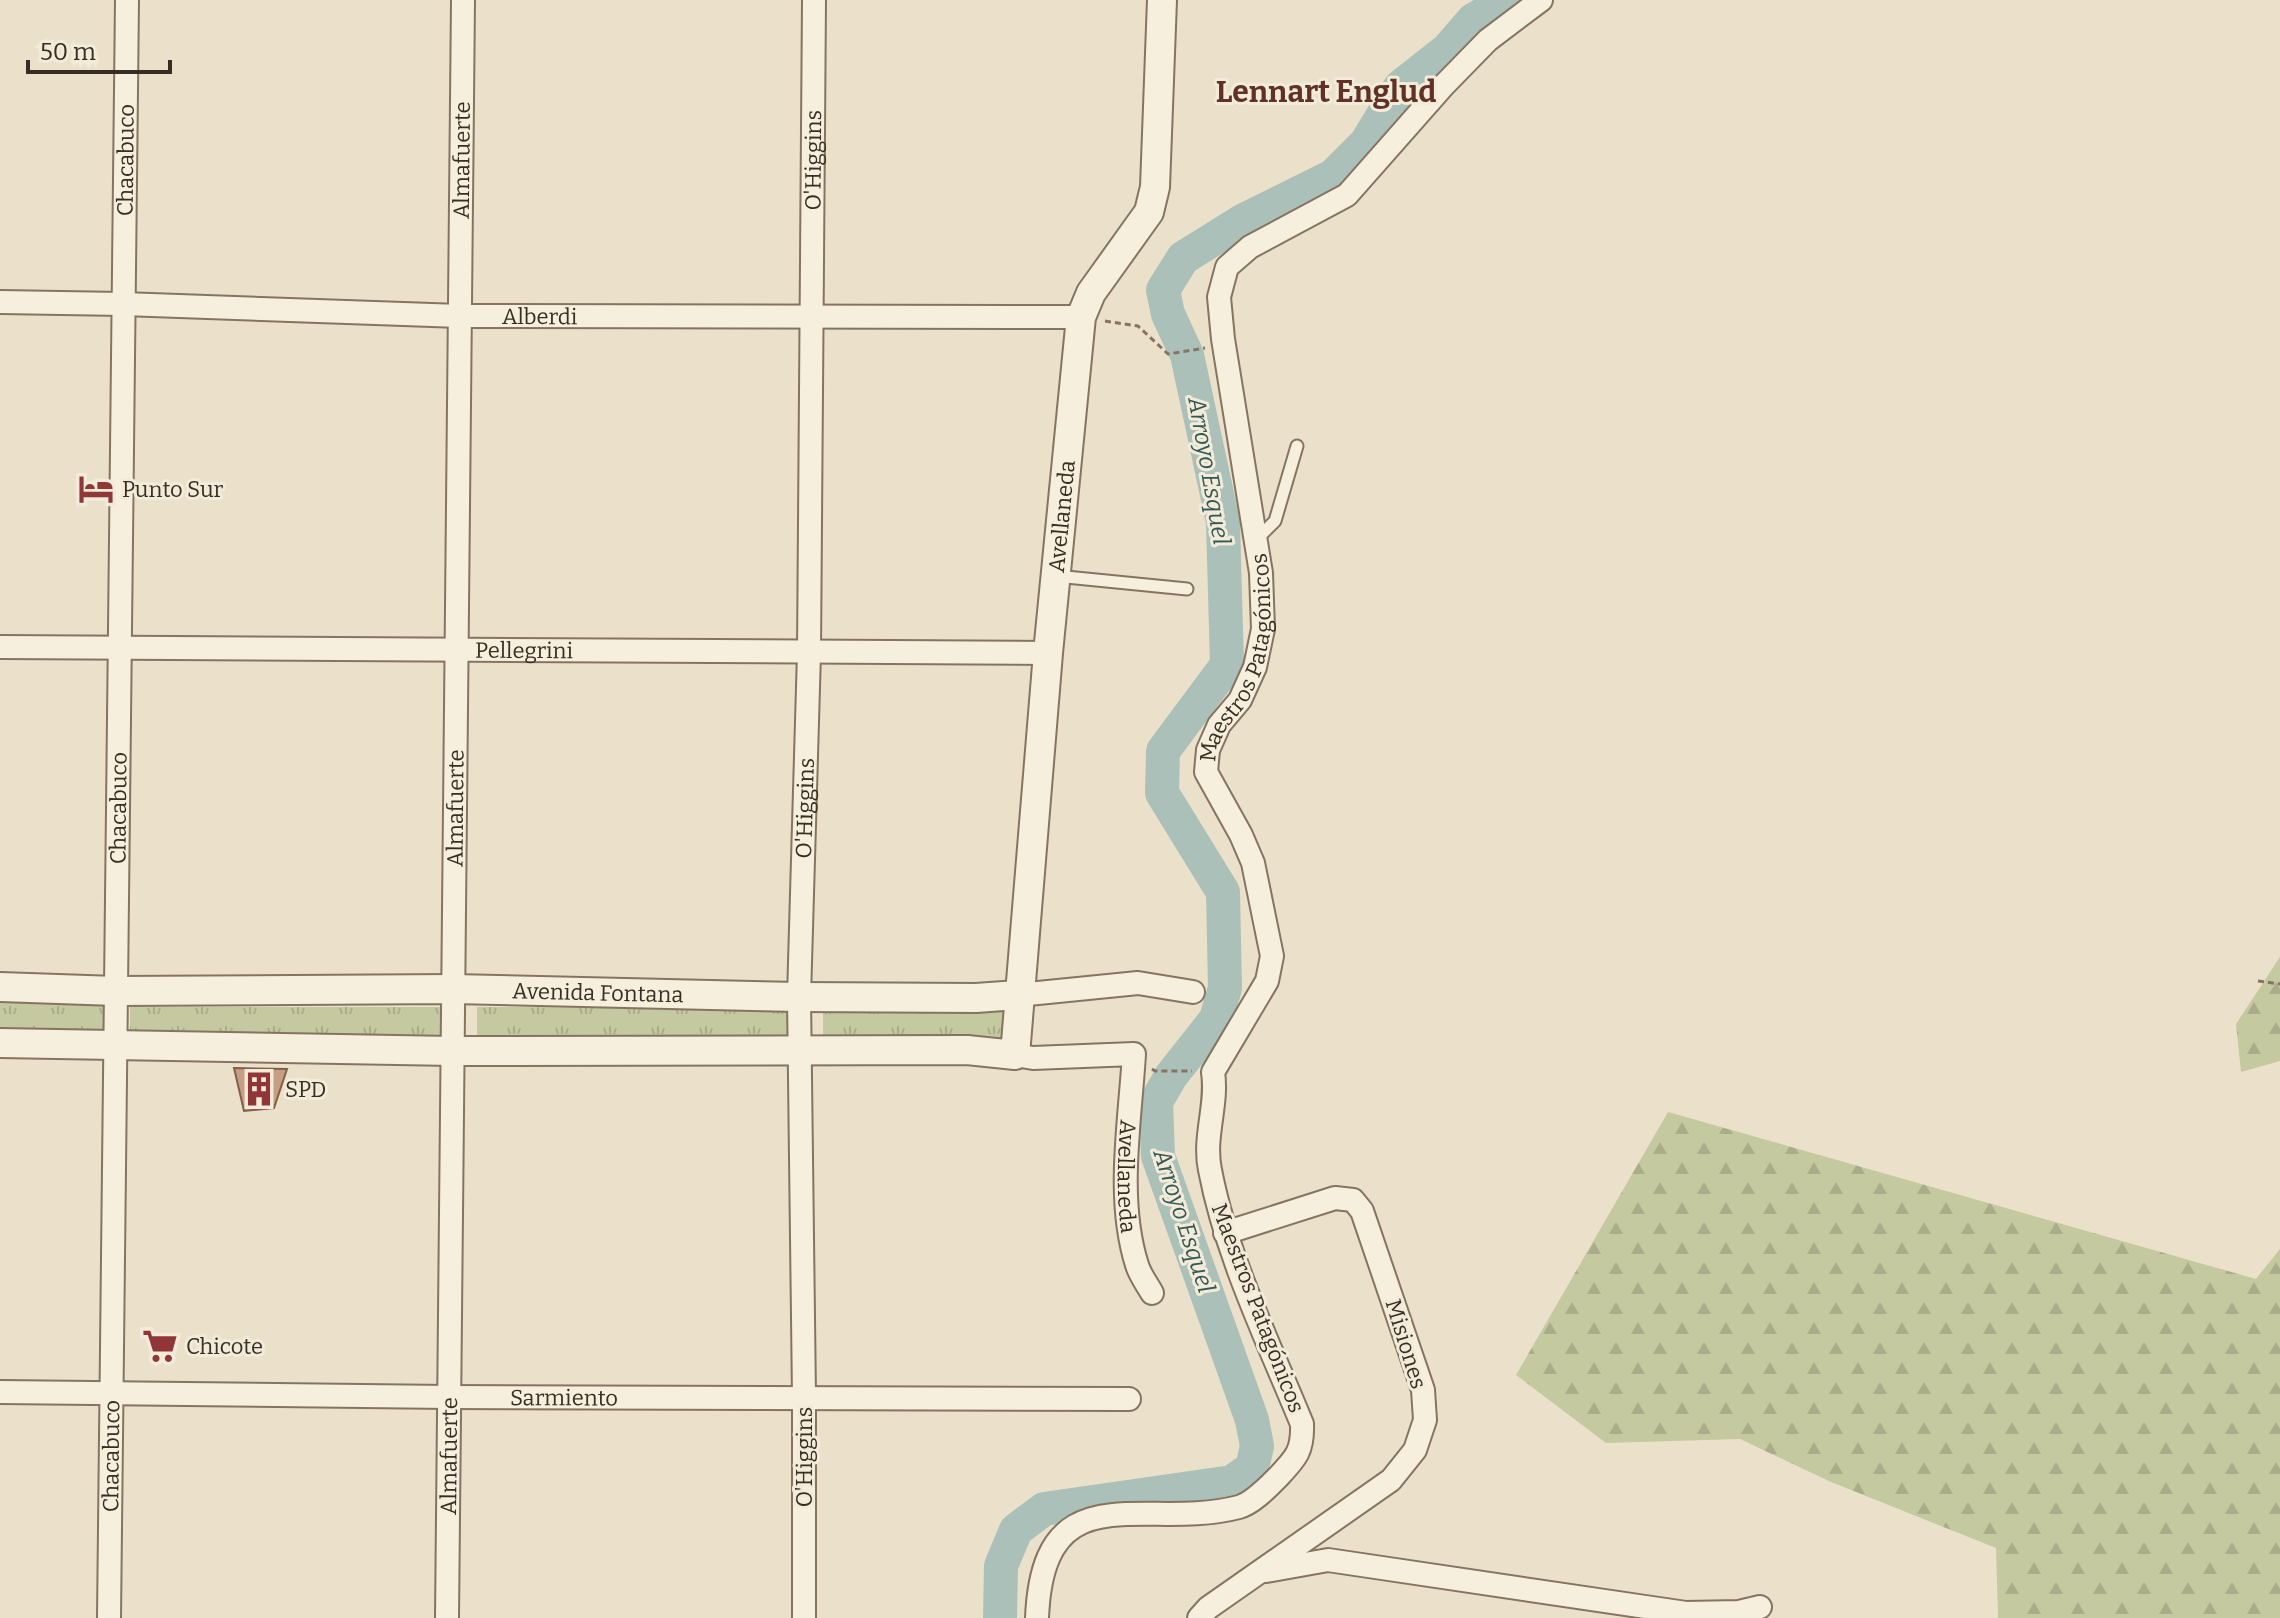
<svg xmlns="http://www.w3.org/2000/svg" width="2280" height="1618" font-family="Bitter,serif">
<defs>
<pattern id="grass-tufts" width="24" height="20" patternUnits="userSpaceOnUse" patternTransform="scale(2)"><rect width="24" height="20" fill="#c4c99f"/><path d="M3 7l-1-3M5 7V3M7 7l1-3M15 17l-1-3M17 17v-4M19 17l1-3" fill="none" stroke="#a9ad89"/></pattern>
<pattern id="forest-firs" width="22" height="20" patternUnits="userSpaceOnUse" patternTransform="scale(2)"><rect width="22" height="20" fill="#c4c99f"/><path d="M5 1l3.5 6h-7zM16 11l3.5 6h-7z" fill="#a9ad89"/></pattern>
</defs>
<rect width="100%" height="100%" fill="#ebe1ca"/>
<g fill="url(#grass-tufts)">
<path d="M0 1000 106 1001V1033H0Z"/>
<path d="M823 1006 1003 1007V1039H823Z"/>
<path d="M130 1007H442V1040L130 1039Z"/>
<path d="M477 1007 789 1008 788 1041 477 1040Z"/>
</g>
<g fill="url(#forest-firs)">
<path d="M2280 957V1061L2241 1072 2236 1024Z"/>
<path d="M1668 1112 2256 1279 2280 1249V1618H1998L1996 1548 1831 1482 1740 1439 1606 1443 1516 1375Z"/>
</g>
<g fill="none" stroke-linecap="round" stroke-linejoin="round">
<path stroke="#aac0b9" stroke-width="34" d="M1000 1618 1001 1566 1016 1530 1044 1509 1232 1482 1252 1468 1257 1446 1252 1420 1158 1156 1156 1102 1171 1076 1216 1019 1225 988 1223 892 1162 793 1163 751 1227 665 1223 522 1187 355 1168 314 1163 290 1183 258 1244 220 1333 176 1366 143 1400 87 1448 49 1473 20 1508 0"/>
</g>
<path fill="#c69e84" stroke="#835f48" stroke-width="2" d="M234 1068 287 1069 274 1108 244 1111Z"/>
<g fill="none" stroke-linecap="round" stroke-linejoin="round">
<g stroke="#867460" stroke-width="15">
<g id="service">
<path d="M1256 540 1275 521 1297 446"/>
<path d="M1056 576 1187 589"/>
</g>
</g>
<g stroke="#867460" stroke-width="26">
<g id="minor">
<path id="s1" d="M0 302 123 304 460 316 1081 317"/>
<path id="s2" d="M0 647 1048 653"/>
<path d="M1018 995 1138 983 1193 992"/>
<path id="s3" d="M1015 1055 1033 1058 1134 1054C1130 1122 1116 1199 1137 1265 1140 1275 1147 1284 1152 1293"/>
<path id="s4" d="M0 1392 449 1397 1129 1399"/>
<path d="M1266 1571 1328 1560 1686 1613 1739 1612 1760 1607"/>
<path id="s5" d="M109 1618 127 0"/>
<path id="s6" d="M447 1618 463 0"/>
<path id="s7" d="M804 1618V1397L799 997 809 653 814 0"/>
<path id="s8" d="M1037 1618C1043 1469 1144 1532 1239 1507 1253 1503 1268 1487 1278 1477 1296 1458 1303 1451 1302 1424 1268 1341 1227 1258 1210 1170 1203 1137 1218 1105 1213 1072L1267 981 1272 956 1253 863 1241 835 1206 772 1208 750 1219 725 1240 700 1255 667 1263 629 1261 573 1223 339 1219 297 1227 267 1250 247 1347 195 1444 85 1488 40 1541 0"/>
<path d="M1199 1618 1208 1608 1391 1480 1415 1450 1425 1420 1423 1390 1362 1211 1353 1200 1335 1198 1225 1233"/>
</g>
</g>
<g stroke="#867460" stroke-width="32">
<g id="tertiary">
<path id="s9" d="M0 987 116 991 453 989 799 997 976 998 1018 995"/>
<path id="s10" d="M0 1043 453 1051 967 1050 1015 1055 1048 653 1081 317 1091 293 1149 212 1155 187 1162 0"/>
</g>
</g>
<g stroke="#867460" stroke-width="3" stroke-dasharray="6 4" stroke-linecap="butt">
<path d="M1105 321 1138 326 1168 354 1205 348"/>
<path d="M2258 981 2280 984"/>
<path d="M1152 1069 1155 1071H1192"/>
</g>
<use href="#service" stroke="#f6efdd" stroke-width="11"/>
<use href="#minor" stroke="#f6efdd" stroke-width="22"/>
<use href="#tertiary" stroke="#f6efdd" stroke-width="28"/>
</g>
<defs>
<g id="hotel-bare" transform="scale(2.76)"><path d="M-6-4.5h1.5V1H6V5H4.5V3h-9V5H-6ZM-4 0a1.8 1.8 0 1 1 3.6 0ZM.5 0V-2.5h3Q6-2.5 6 0Z" fill="#903637" stroke="#f3ebd9" stroke-width="2.5" paint-order="stroke"/></g>
<g id="building-bare" transform="scale(2.76)"><path d="M-4-6H4V6H1V3H-1V6H-4ZM-2.5-4.3h1.7v1.8h-1.7ZM.8-4.3h1.7v1.8H.8ZM-2.5-1h1.7V.8h-1.7ZM.8-1h1.7V.8H.8Z" fill="#903637" stroke="#f3ebd9" stroke-width="2.5" paint-order="stroke"/></g>
<g id="supermarket-bare" transform="scale(2.76)"><path d="M-6-5.5h2.5l.6 2H6L4.5 2H-2.5L-4.4-4H-6ZM-1.5 3.2a1.3 1.3 0 1 0 .1 0ZM3 3.2a1.3 1.3 0 1 0 .1 0Z" fill="#903637" stroke="#f3ebd9" stroke-width="2.5" paint-order="stroke"/></g>
</defs>
<g fill-rule="evenodd">
<use href="#hotel-bare" x="96" y="489"/>
<use href="#building-bare" x="259" y="1089"/>
<use href="#supermarket-bare" x="160" y="1346"/>
</g>
<g text-anchor="middle" dominant-baseline="central" stroke-width="6" stroke-linejoin="round" paint-order="stroke">
<g font-size="22" fill="#382d22" stroke="#f3ebd9">
<text stroke="none"><textPath href="#s5" startOffset="1458">Chacabuco</textPath></text>
<text stroke="none"><textPath href="#s6" startOffset="1458">Almafuerte</textPath></text>
<text stroke="none"><textPath href="#s7" startOffset="1458">O'Higgins</textPath></text>
<text stroke="none"><textPath href="#s1" startOffset="540">Alberdi</textPath></text>
<text stroke="none"><textPath href="#s10" startOffset="1556">Avellaneda</textPath></text>
<text stroke="none"><textPath href="#s2" startOffset="524">Pellegrini</textPath></text>
<text stroke="none"><textPath href="#s8" startOffset="1200">Maestros Patagónicos</textPath></text>
<text stroke="none"><textPath href="#s5" startOffset="810">Chacabuco</textPath></text>
<text stroke="none"><textPath href="#s6" startOffset="810">Almafuerte</textPath></text>
<text stroke="none"><textPath href="#s7" startOffset="810">O'Higgins</textPath></text>
<text stroke="none"><textPath href="#s9" startOffset="598">Avenida Fontana</textPath></text>
<text stroke="none"><textPath href="#s3" startOffset="242">Avellaneda</textPath></text>
<text transform="translate(1258 1308) rotate(69)">Maestros Patagónicos</text>
<text transform="translate(1406 1344) rotate(73)">Misiones</text>
<text stroke="none"><textPath href="#s4" startOffset="564">Sarmiento</textPath></text>
<text stroke="none"><textPath href="#s5" startOffset="162">Chacabuco</textPath></text>
<text stroke="none"><textPath href="#s6" startOffset="162">Almafuerte</textPath></text>
<text transform="translate(804 1457) rotate(-90)">O'Higgins</text>
</g>
<g font-size="22" fill="#382d22" stroke="#f3ebd9" text-anchor="start">
<text x="122" y="489">Punto Sur</text>
<text x="285" y="1089">SPD</text>
<text x="186" y="1346">Chicote</text>
</g>
<g font-size="24" font-style="italic" fill="#335754" stroke="#f3ebd9">
<text transform="translate(1209 471) rotate(80)">Arroyo Esquel</text>
<text transform="translate(1184 1221) rotate(72)">Arroyo Esquel</text>
</g>
<g font-size="30" font-weight="bold" fill="#613125" stroke="#f3ebd9">
<text x="1326" y="92">Lennart Englud</text>
</g>
</g>
<path d="M28 60v12h142v-12" fill="none" stroke="#382d22" stroke-width="4"/>
<text x="40" y="60" font-size="24" fill="#382d22" stroke="#f3ebd9" stroke-width="6" paint-order="stroke">50 m</text>
</svg>
